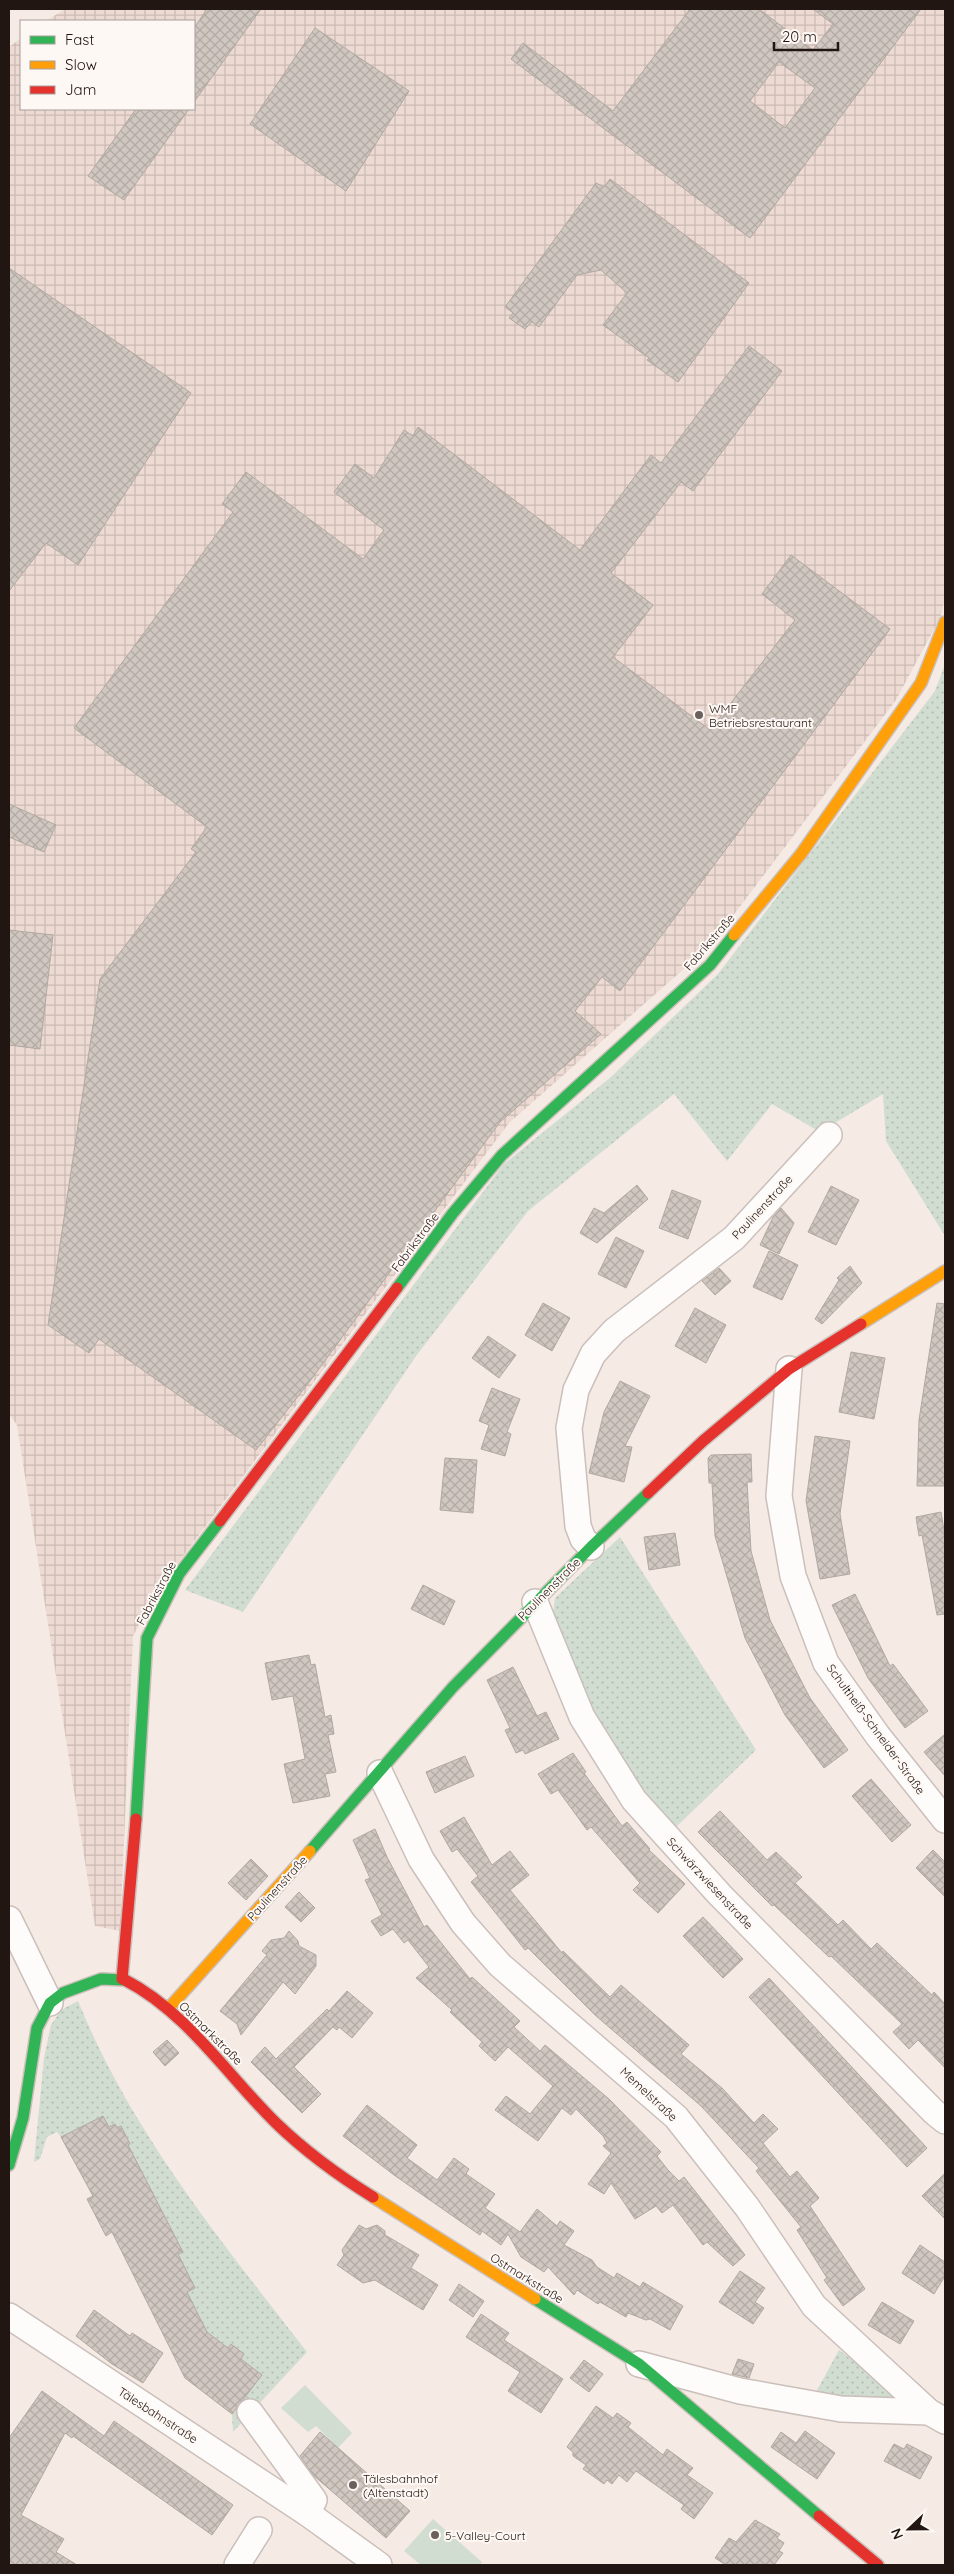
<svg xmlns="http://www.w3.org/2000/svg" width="954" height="2574" font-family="Quicksand,sans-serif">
<defs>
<pattern id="industrial-grid" width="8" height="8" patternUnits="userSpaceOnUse" patternTransform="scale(1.25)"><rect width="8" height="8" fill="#eddad3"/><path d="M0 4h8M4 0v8" fill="none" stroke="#cbbab4"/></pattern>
<pattern id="grass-dots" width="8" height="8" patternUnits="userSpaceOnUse" patternTransform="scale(1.25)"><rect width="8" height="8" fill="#d1ddd1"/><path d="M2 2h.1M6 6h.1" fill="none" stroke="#b3bdb2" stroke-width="1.8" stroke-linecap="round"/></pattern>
<pattern id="building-cross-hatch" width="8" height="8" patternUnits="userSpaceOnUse" patternTransform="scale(1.25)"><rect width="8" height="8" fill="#d0c7c0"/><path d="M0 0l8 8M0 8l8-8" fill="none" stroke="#b2aaa4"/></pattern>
</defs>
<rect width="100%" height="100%" fill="#f5eae4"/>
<path fill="url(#industrial-grid)" d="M65 9H945V598L941 616 896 700 711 945 509 1123 156 1592 133 1636 120 1931 95 1926 17 1425 9 1414V47L21 38V109H194V21H46Z"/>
<g fill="url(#grass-dots)">
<path d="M945 664V1236L886 1141 883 1094 820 1132 772 1104 727 1161 674 1094 528 1211 416 1356 243 1612 185 1590 504 1164 611 1077 718 974 935 691Z"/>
<path d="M620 1537 756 1750 676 1827 642 1788 595 1720 553 1613 555 1598Z"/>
<path d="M78 2001C131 2132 221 2241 307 2352L233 2432 232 2414 262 2375 241 2359 244 2354 231 2344 228 2348 209 2333 201 2343 202 2321 187 2292 178 2254 183 2251 140 2168 123 2148 130 2144 121 2126 117 2128 114 2124 109 2127 103 2116 61 2137 57 2132 47 2137 40 2159 34 2162 44 2058 51 2025 61 2010Z"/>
<path d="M839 2350 910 2404 815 2394Z"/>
</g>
<g fill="#d1ddd1">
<path d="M305 2385 352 2433 338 2448 316 2426 308 2432 281 2408Z"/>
<path d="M433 2519 482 2562 480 2565H421L404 2551Z"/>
</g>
<g fill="url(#building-cross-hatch)" stroke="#b1a9a1" fill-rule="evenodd">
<path d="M207 9H261L194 102V28Z"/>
<path d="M690 9H759L813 50 833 24 813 9H921L750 238 511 59 523 43 613 111ZM779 62 815 88 785 128 750 101Z"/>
<path d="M315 28 409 91 346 191 250 124Z"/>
<path d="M136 109H189L124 200 88 176Z"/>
<path d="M610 179 749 283 678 382 647 360 649 358 603 325 627 293 601 270 577 275 539 327 532 322 525 329 509 318 513 313 505 307 596 183 604 187Z"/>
<path d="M9 268 191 393 78 565 46 543 9 591Z"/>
<path d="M749 346 782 371 693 491 681 482 611 573 653 605 613 657 710 730 795 620 762 594 791 555 890 629 620 991 602 977 575 1011 601 1034 500 1122 310 1381 256 1450 99 1339 89 1353 48 1325 100 979 196 852 191 849 207 827 74 728 233 512 222 504 246 472 363 559 384 530 334 492 355 464 374 478 404 430 413 436 418 427 580 550 651 455 661 463Z"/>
<path d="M9 804 56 825 44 852 9 837Z"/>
<path d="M9 930 53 935 40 1049 9 1045Z"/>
<path d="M637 1185 648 1199 597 1243 580 1233 594 1208 604 1213Z"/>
<path d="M831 1186 859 1200 836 1245 808 1232Z"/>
<path d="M672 1190 701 1201 688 1239 659 1228Z"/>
<path d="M781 1208 794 1223 779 1254 760 1245 773 1217Z"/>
<path d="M616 1237 644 1251 626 1288 598 1274Z"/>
<path d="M769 1251 798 1265 782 1300 753 1287Z"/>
<path d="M850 1266 862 1283 822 1324 815 1319 839 1280 837 1278Z"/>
<path d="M719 1268 731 1281 715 1295 702 1281Z"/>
<path d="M543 1303 570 1318 552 1351 525 1335Z"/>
<path d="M937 1303 945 1304V1486H917L919 1420Z"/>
<path d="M695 1308 726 1325 706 1363 675 1346Z"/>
<path d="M488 1336 516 1355 499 1378 472 1358Z"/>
<path d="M851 1352 885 1358 874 1419 839 1412Z"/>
<path d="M620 1381 650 1396 625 1446 632 1447 624 1482 589 1473 604 1412Z"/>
<path d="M492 1388 520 1399 507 1432 511 1434 505 1456 481 1449 489 1425 479 1421Z"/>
<path d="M815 1436 850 1441 840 1514 850 1574 820 1579 806 1501Z"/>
<path d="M751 1454 752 1482H747L751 1551 770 1620 810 1698 848 1750 824 1768 785 1715 745 1638 715 1536 712 1483H709L708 1458 711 1455Z"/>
<path d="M445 1458 477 1460 473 1513 440 1510Z"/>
<path d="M941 1512 945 1536V1614L937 1615 922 1535 919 1536 916 1517Z"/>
<path d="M675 1533 680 1565 649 1570 644 1537Z"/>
<path d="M423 1585 455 1601 444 1625 411 1609Z"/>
<path d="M855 1594 890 1666 893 1664 928 1711 905 1728 868 1678 832 1605Z"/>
<path d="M309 1655 311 1665 315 1664 325 1717 331 1715 334 1734 328 1735 336 1772 325 1774 330 1796 293 1803 284 1764 305 1759 293 1696 272 1700 265 1663Z"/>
<path d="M513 1667 537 1716 546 1712 559 1739 525 1754 523 1750 516 1753 505 1730 510 1728 487 1680Z"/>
<path d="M945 1734V1776L924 1752Z"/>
<path d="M573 1753 586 1772 584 1773 622 1826 627 1822 650 1849 649 1850 685 1884 658 1913 633 1890 640 1883 591 1827 587 1830 558 1790 551 1794 538 1774Z"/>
<path d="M465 1756 474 1776 435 1793 426 1772Z"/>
<path d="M871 1779 911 1825 892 1842 852 1796Z"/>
<path d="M720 1811 767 1860 776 1852 802 1877 795 1883 838 1925 843 1920 871 1949 877 1943 932 1995 934 1992 945 2004V2068L918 2040 909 2049 893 2032 902 2024 831 1956 829 1957 774 1905 772 1906 698 1832Z"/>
<path d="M464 1817 492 1865 510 1851 529 1875 510 1890 562 1953 563 1951 610 1997 621 1985 689 2045 681 2054 722 2088 754 2123 763 2114 778 2129 763 2143 790 2177 797 2171 819 2198 810 2206 865 2289 843 2306 824 2280 827 2278 797 2230 801 2227 756 2171 759 2168 701 2106 595 2015 528 1948 525 1950 471 1882 478 1876 457 1849 452 1852 440 1831Z"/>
<path d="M375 1829 387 1857 424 1927 427 1925 470 1979 472 1977 520 2021 514 2027 540 2051 545 2045 609 2099 661 2152 657 2156 668 2170 679 2181 684 2177 745 2255 733 2266 707 2242 703 2245 673 2205 662 2213 656 2206 635 2219 611 2183 604 2194 588 2184 611 2153 603 2146 607 2143 603 2136 576 2109 571 2115 562 2108 538 2141 495 2110 506 2096 530 2114 553 2086 508 2047 495 2061 479 2046 482 2042 450 2012 452 2010 416 1978 429 1967 408 1940 404 1943 393 1929 381 1936 371 1921 382 1915 365 1880 370 1878 353 1840Z"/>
<path d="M933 1850 945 1862V1897L916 1868Z"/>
<path d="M251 1859 268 1876 246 1900 228 1883Z"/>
<path d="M299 1892 315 1908 301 1922 285 1907Z"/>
<path d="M703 1917 743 1959 723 1978 683 1936Z"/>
<path d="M289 1931 298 1941 299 1946 316 1955V1966L295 1994 283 1982 241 2035 237 2024 220 2011 267 1955 262 1951 271 1940 284 1938Z"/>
<path d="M769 1978 927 2148 907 2167 749 1997Z"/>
<path d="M347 1991 373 2013 352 2038 339 2027 337 2030 333 2027 294 2067 321 2094 302 2113 251 2062 265 2047 276 2059 327 2009 329 2011Z"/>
<path d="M167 2040 179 2053 165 2066 153 2052Z"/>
<path d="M367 2105 417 2145 407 2158 437 2180 454 2158 469 2169 466 2174 495 2194 485 2208 520 2232 537 2209 557 2226 560 2221 574 2231 564 2245 592 2260 597 2267 614 2278 617 2273 640 2287 643 2282 683 2306 670 2330 650 2319 646 2320 628 2313 626 2317 600 2302 598 2304 577 2290 574 2295 548 2267 544 2272 521 2257 508 2234 501 2245 482 2231 480 2235 394 2175 343 2136Z"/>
<path d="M103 2116 109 2127 115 2124 117 2128 121 2126 130 2144 128 2145 183 2252 178 2254 195 2288 187 2292 207 2332 228 2348 231 2344 244 2354 241 2359 262 2375 232 2414 185 2378 112 2232 106 2236 87 2199 93 2196 61 2137Z"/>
<path d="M945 2173V2219L922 2196Z"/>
<path d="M359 2225 366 2229 377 2225 385 2231V2235L419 2255 411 2268 438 2285 423 2310 375 2280 363 2283 337 2265 344 2255 342 2250Z"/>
<path d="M920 2245 945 2262V2276L934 2294 902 2273Z"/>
<path d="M740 2271 765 2288 755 2302 764 2308 753 2324 719 2302Z"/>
<path d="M459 2284 484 2301 473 2317 449 2300Z"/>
<path d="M882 2302 914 2321 900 2344 868 2325Z"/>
<path d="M94 2310 130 2336 132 2333 163 2353 143 2383 112 2364 76 2336Z"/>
<path d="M481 2314 509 2333 504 2340 563 2379 541 2413 508 2391 520 2372 466 2337Z"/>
<path d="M738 2359 754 2364 749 2378 732 2374Z"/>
<path d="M584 2360 603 2374 589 2392 570 2378Z"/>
<path d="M42 2391 104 2436 114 2421 233 2505 212 2535 73 2436 72 2438 65 2433 21 2515 64 2539 56 2552 77 2565H9V2438Z"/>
<path d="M596 2406 613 2418 617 2413 631 2423 628 2427 663 2455 667 2449 693 2468 687 2475 713 2493 694 2519 681 2509 684 2505 636 2471 627 2482 619 2475 612 2484 607 2480 604 2484 583 2469 586 2465 573 2456V2452L567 2447Z"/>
<path d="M805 2431 835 2453 817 2479 771 2447 781 2432 796 2443Z"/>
<path d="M320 2432 410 2511 386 2538 313 2475 300 2456Z"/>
<path d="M894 2444 904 2449 907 2444 932 2457 920 2479 884 2461Z"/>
<path d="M755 2520 780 2534 777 2538 784 2543 779 2551 783 2553 774 2565H726L715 2558 729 2538 736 2542Z"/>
</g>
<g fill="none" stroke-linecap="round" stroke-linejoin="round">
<g stroke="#cabfba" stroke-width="28">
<g id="street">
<path d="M789 1369 779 1496 793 1576 826 1663 878 1736 945 1820"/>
<path d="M591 1547 583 1539 578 1526 569 1428 576 1390 593 1354 614 1331 734 1238 829 1135"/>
<path d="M535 1602 582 1717 634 1800 720 1895 934 2112 945 2121"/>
<path d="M380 1773 421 1859 463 1923 500 1965 676 2117 747 2207 814 2306 929 2412 945 2421"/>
<path d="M9 1919 50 2003"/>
<path d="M9 2316 307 2513 379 2565"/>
<path d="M639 2364 740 2391 841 2409 929 2412"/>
<path d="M250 2412 314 2500 307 2513"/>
<path d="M237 2565 259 2530"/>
</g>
</g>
<g stroke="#cabfba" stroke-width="14">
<g id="fast">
<path d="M397 1288 453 1213 502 1155 710 965 734 935"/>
<path d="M136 1819 147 1638 179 1574 220 1521"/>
<path d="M310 1851 453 1687 591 1547 648 1493"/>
<path d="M9 2165 23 2118 37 2028 50 2003 63 1993 101 1979 125 1980"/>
<path d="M535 2299 639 2364 819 2516"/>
</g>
</g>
<g stroke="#cabfba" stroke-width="14">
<g id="slow">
<path d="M734 935 801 854 921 683 945 622"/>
<path d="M861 1324 945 1271"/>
<path d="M168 2009 310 1851"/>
<path d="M373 2197 535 2299"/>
</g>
</g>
<g stroke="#cabfba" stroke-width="14">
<g id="jam">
<path d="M648 1493 703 1441 789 1369 861 1324"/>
<path d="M220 1521 397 1288"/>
<path d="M122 1979 136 1819"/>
<path d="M125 1980C187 2012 227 2075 276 2123 305 2151 339 2176 373 2197"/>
<path d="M819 2516 878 2565"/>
</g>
</g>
<use href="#street" stroke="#fefcfb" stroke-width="25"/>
<use href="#fast" stroke="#30b455" stroke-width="11"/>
<use href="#slow" stroke="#ff9f0a" stroke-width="11"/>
<use href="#jam" stroke="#e5322d" stroke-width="11"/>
</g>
<g fill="#6b605b" stroke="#fef8f5" stroke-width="2">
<circle cx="699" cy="715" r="5"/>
<circle cx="353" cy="2485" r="5"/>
<circle cx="435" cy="2535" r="5"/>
</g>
<g text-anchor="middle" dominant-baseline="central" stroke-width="4" stroke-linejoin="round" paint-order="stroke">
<g font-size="12" fill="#211611" stroke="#fef8f5" text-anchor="start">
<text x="709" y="708">WMF<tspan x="709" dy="14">Betriebsrestaurant</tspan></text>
<text x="363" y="2478">Tälesbahnhof<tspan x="363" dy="14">(Altenstadt)</tspan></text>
<text x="445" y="2535">5-Valley-Court</text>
</g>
<g font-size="12" fill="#211611" stroke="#fef8f5">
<text transform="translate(709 942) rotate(-49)">Fabrikstraße</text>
<text transform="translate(762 1207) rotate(-47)">Paulinenstraße</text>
<text transform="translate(415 1242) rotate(-53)">Fabrikstraße</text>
<text transform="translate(549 1589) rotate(-45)">Paulinenstraße</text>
<text transform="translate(156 1593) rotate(-62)">Fabrikstraße</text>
<text transform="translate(876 1729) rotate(54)">Schultheiß-Schneider-Straße</text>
<text transform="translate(710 1883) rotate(47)">Schwärzwiesenstraße</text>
<text transform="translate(277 1888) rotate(-48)">Paulinenstraße</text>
<text transform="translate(211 2033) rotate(45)">Ostmarkstraße</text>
<text transform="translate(649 2094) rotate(43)">Memelstraße</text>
<text transform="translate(527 2278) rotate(32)">Ostmarkstraße</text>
<text transform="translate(158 2415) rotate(33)">Tälesbahnstraße</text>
</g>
</g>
<rect width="954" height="2574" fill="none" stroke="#211611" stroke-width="20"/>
<rect x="20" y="20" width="175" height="90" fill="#fef8f5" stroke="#a69e9a"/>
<rect x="30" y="36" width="25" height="8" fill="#30b455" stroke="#a69e9a"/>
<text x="65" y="45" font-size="15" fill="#211611">Fast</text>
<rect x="30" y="61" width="25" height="8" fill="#ff9f0a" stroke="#a69e9a"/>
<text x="65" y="70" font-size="15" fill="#211611">Slow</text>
<rect x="30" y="86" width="25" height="8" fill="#e5322d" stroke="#a69e9a"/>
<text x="65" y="95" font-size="15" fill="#211611">Jam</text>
<g transform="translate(909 2529) rotate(248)" stroke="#fef8f5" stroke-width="4" paint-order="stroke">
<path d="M0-4L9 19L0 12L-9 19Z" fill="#211611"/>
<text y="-8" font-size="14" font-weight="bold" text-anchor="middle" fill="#211611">N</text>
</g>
<path d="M774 42v8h64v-8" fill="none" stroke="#211611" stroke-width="2.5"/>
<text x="782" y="42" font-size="15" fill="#211611" stroke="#fef8f5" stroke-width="4" paint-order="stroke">20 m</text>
</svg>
